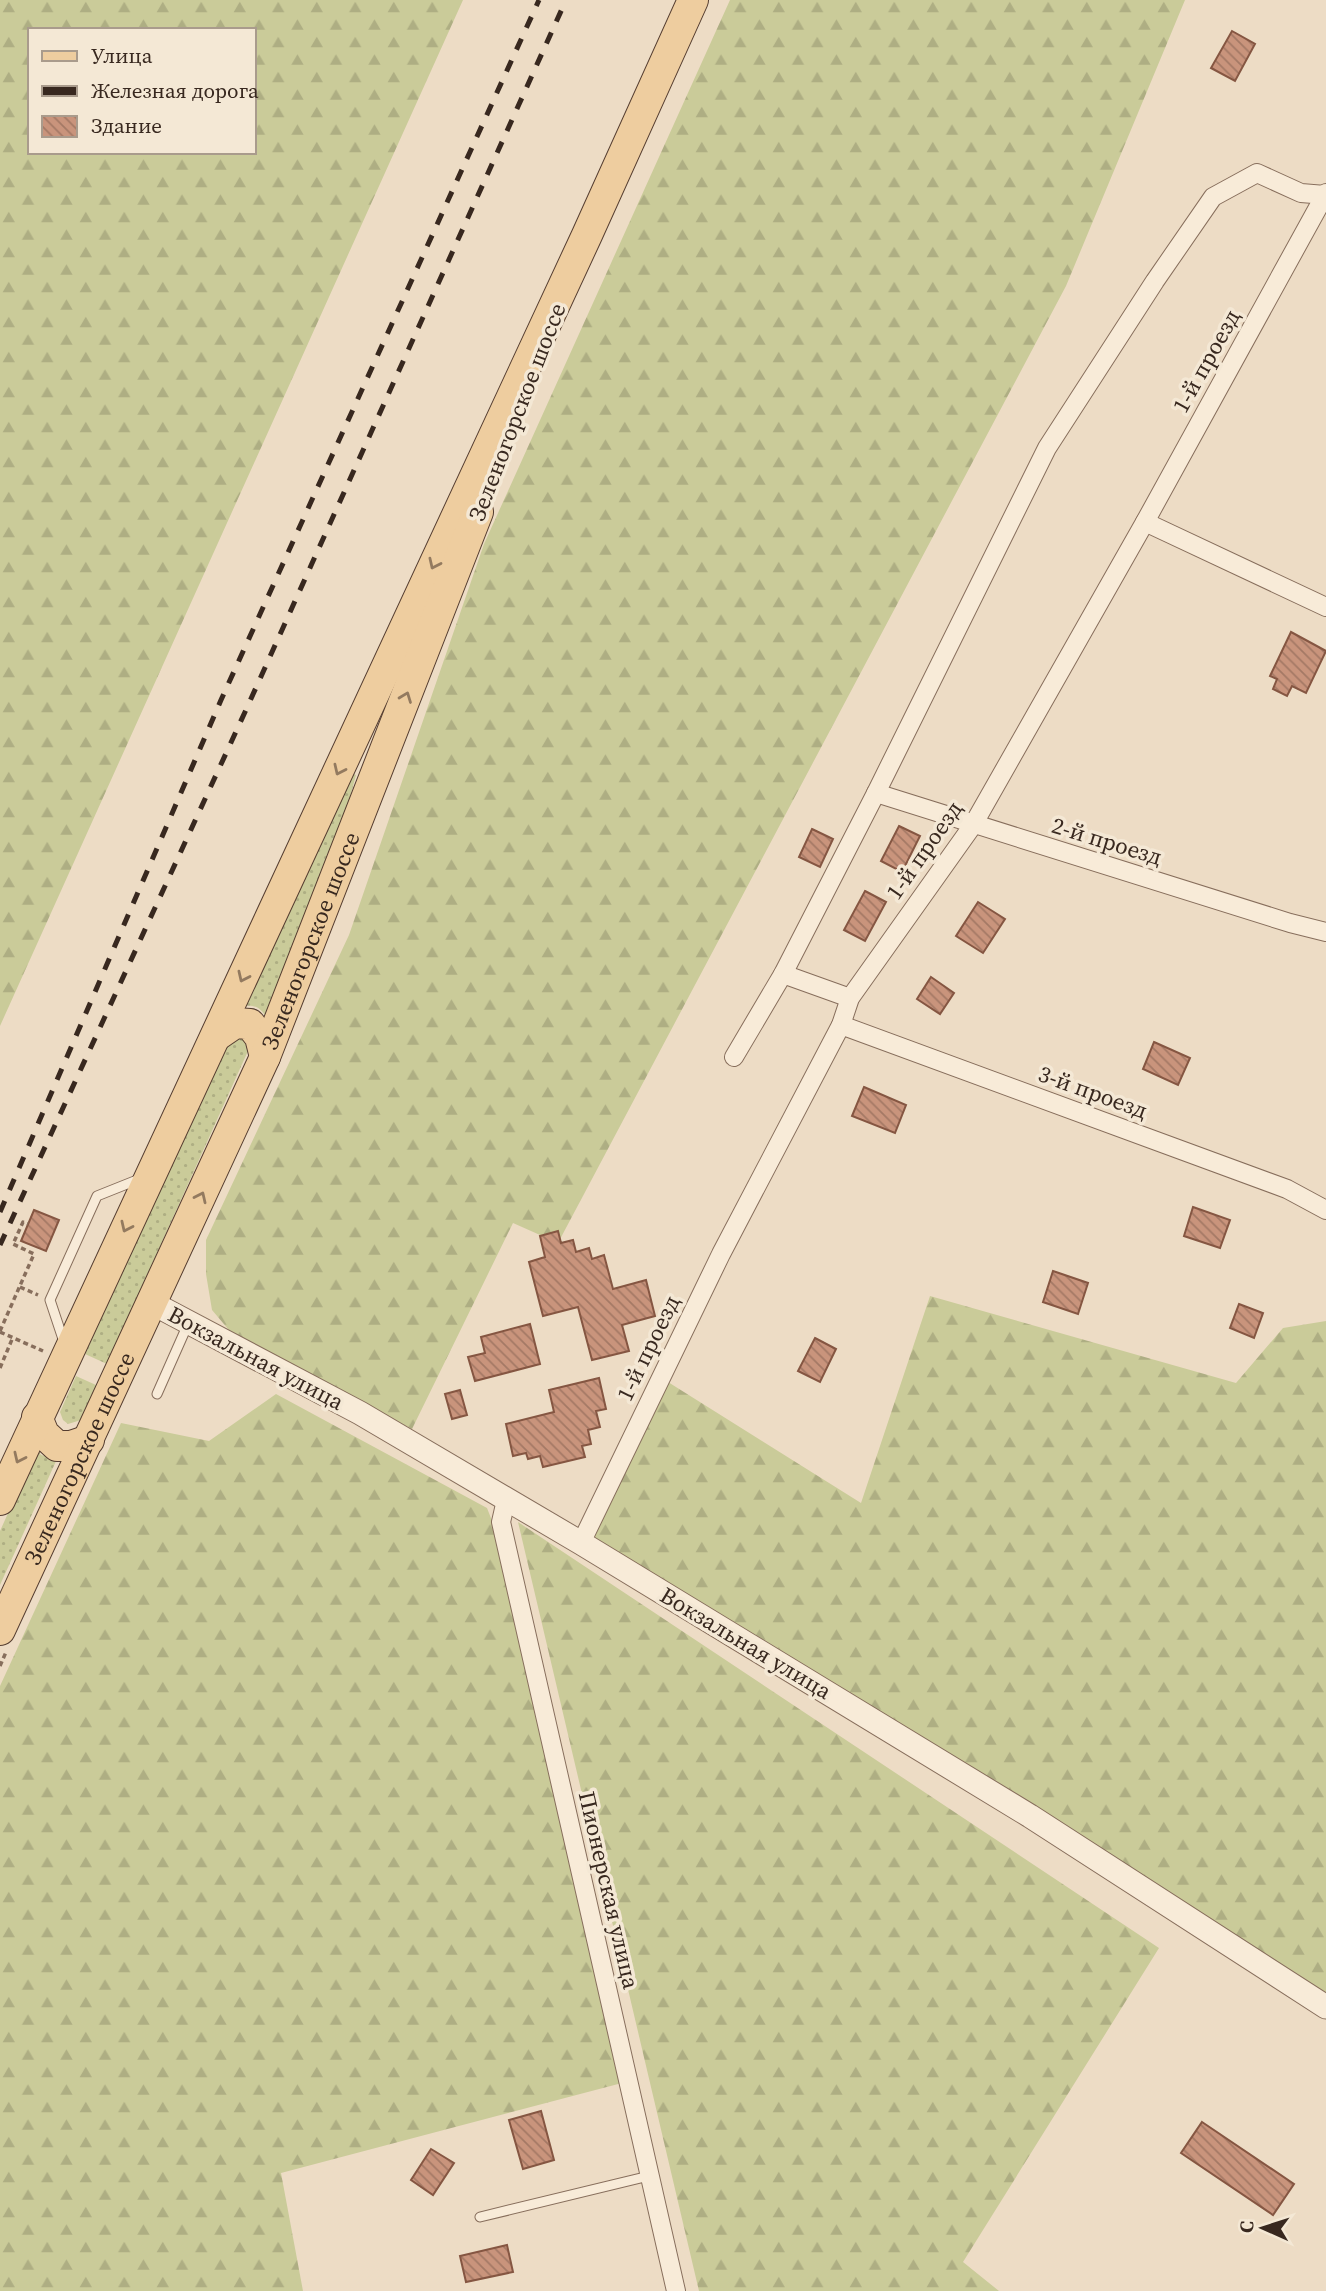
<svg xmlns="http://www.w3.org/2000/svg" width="1326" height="2291" font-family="'Source Serif 4',serif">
<defs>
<pattern id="grass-dots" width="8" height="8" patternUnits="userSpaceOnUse" patternTransform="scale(1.75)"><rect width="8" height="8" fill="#cacb99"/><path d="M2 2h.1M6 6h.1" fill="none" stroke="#aeae83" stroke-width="1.8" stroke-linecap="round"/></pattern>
<pattern id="forest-firs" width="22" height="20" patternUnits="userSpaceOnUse" patternTransform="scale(1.75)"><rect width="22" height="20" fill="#cacb99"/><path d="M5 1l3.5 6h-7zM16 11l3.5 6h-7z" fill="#aeae83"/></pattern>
<pattern id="building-back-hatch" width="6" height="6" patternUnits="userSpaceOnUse" patternTransform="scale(1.75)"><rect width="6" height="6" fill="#c9947c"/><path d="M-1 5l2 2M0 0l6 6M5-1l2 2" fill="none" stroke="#a47965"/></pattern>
</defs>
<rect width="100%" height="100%" fill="#eddcc5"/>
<g fill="url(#grass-dots)">
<path d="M350 773 356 775 337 845 265 1015C258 1006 254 1005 242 1006Z"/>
<path d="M241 1037 248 1042V1051L107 1364 85 1354 227 1044 234 1038Z"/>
<path d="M76 1376 96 1385 81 1420 68 1424 63 1420 60 1412Z"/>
<path d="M37 1449 41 1455 57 1459 0 1585V1531Z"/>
</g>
<g fill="url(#forest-firs)" fill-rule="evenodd">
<path d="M0 0H463L0 1026ZM30 30H254V152H30Z"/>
<path d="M730 0H1185L1066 286 558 1243 513 1223 412 1429 234 1336 212 1310 206 1274V1240L349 935 484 544Z"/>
<path d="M930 1296 1236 1383 1283 1328 1326 1321V2000L594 1537 668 1382 861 1503Z"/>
<path d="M276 1394 487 1508 498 1536 622 2083 281 2173 303 2291H0V1686L121 1423 209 1441Z"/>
<path d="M518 1522 1159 1948 963 2262 999 2291H699Z"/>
</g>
<g fill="url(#building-back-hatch)" stroke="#855642" stroke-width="2">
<path d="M1232 31 1255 44 1235 81 1211 68Z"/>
<path d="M1291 632 1326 651 1306 693 1292 686 1287 696 1273 689 1277 679 1270 676Z"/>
<path d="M899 826 920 836 902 872 881 861Z"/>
<path d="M812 829 833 839 820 867 799 857Z"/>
<path d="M865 891 886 902 865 941 844 930Z"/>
<path d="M978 902 1005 919 983 953 956 936Z"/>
<path d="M931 977 954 993 940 1014 917 999Z"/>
<path d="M1154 1042 1190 1058 1178 1085 1143 1069Z"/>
<path d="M864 1087 906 1105 895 1133 852 1116Z"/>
<path d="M1193 1207 1230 1220 1220 1248 1184 1236Z"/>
<path d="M34 1210 59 1220 46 1251 21 1241Z"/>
<path d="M558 1231 561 1243 573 1240 576 1252 589 1248 592 1259 604 1255 613 1289 646 1280 655 1316 622 1325 629 1351 592 1360 578 1307 543 1316 529 1262 545 1257 540 1236Z"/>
<path d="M1053 1271 1088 1283 1078 1314 1043 1302Z"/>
<path d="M1239 1304 1263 1313 1254 1338 1230 1328Z"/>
<path d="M530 1324 540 1364 475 1381 468 1357 485 1353 481 1337Z"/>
<path d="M815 1338 836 1349 820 1382 798 1371Z"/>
<path d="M599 1378 606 1409 596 1411 600 1427 588 1430 591 1444 582 1446 585 1457 543 1467 540 1456 528 1459 526 1453 513 1456 506 1424 554 1412 549 1390Z"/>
<path d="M460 1390 467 1415 452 1419 445 1394Z"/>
<path d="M541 2111 554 2160 523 2169 509 2120Z"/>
<path d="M1202 2122 1294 2184 1273 2215 1181 2153Z"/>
<path d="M431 2149 454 2163 433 2195 411 2180Z"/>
<path d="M507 2245 513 2272 466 2282 460 2256Z"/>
</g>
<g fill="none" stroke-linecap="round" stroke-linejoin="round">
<g stroke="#876e5c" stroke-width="11">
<g id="service">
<path d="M65 1345 50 1300 97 1196 142 1178"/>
<path d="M157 1394 188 1324"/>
<path d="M480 2217 649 2176"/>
</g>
</g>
<g stroke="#876e5c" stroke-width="20">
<g id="minor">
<path d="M1145 522 1326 607"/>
<path d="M876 793 1290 923 1326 932"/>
<path d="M783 974 850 998"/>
<path d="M841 1025 1287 1189 1326 1210"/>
<path d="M734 1057 783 974 876 793 1047 448 1155 281 1213 197 1257 173 1301 193 1326 195"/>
<path d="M506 1500 501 1522 676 2291"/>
<path d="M581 1543 721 1254 841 1025 850 998 973 825 1145 522 1326 193"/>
</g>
</g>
<g stroke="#876e5c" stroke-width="25">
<path id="tertiary" d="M152 1303 360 1413 581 1543 1030 1816 1326 2007"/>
</g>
<g stroke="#553d30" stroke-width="32">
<g id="primary">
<path d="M216 1036 235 1023 250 1024 260 1037 265 1057"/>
<path d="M37 1417 44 1434 57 1446H71L89 1440"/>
<path d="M0 1500 587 235 693 0"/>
<path id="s1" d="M0 1630 265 1057 478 512"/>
</g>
</g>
<g stroke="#876e5c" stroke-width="3.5" stroke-dasharray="5 3.5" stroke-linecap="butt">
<path d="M20 1287 38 1295"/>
<path d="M0 1331 34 1254 13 1244 23 1222 28 1224"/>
<path d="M0 1332 43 1351"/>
<path d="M0 1368 13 1337"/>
<path d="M0 1666 6 1652"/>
</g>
<use href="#service" stroke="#f8ebd8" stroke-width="9"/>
<use href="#minor" stroke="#f8ebd8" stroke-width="18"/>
<use href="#tertiary" stroke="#f8ebd8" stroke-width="23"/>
<use href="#primary" stroke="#eecd9f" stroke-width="30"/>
<g stroke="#38281f" stroke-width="5" stroke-dasharray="12 12" stroke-linecap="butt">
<path d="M0 1212 221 700 539 0"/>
<path d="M0 1245 245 712 566 0"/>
</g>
</g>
<defs><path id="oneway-chevron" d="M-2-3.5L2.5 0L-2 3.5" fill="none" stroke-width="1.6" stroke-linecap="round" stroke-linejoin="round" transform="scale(1.75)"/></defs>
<g stroke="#937a5f">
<use href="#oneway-chevron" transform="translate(434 564) rotate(115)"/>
<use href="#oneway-chevron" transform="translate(406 697) rotate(-69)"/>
<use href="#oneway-chevron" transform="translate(339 770) rotate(115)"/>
<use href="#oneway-chevron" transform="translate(243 977) rotate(115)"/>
<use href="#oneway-chevron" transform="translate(201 1197) rotate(-65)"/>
<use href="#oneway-chevron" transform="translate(126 1227) rotate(115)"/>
<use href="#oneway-chevron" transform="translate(19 1458) rotate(115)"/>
</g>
<g text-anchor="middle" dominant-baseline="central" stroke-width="7" stroke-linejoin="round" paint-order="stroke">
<g font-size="23" fill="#38281f" stroke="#f4e8d5">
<text transform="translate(1206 361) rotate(-61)">1-й проезд</text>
<text transform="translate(517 412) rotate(-69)">Зеленогорское шоссе</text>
<text transform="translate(1107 841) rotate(17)">2-й проезд</text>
<text transform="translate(924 850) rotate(-55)">1-й проезд</text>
<text stroke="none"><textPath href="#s1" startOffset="756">Зеленогорское шоссе</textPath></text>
<text transform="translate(1093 1092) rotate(20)">3-й проезд</text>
<text transform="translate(648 1348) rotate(-64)">1-й проезд</text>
<text transform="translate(256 1358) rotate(28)">Вокзальная улица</text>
<text stroke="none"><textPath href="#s1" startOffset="189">Зеленогорское шоссе</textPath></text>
<text transform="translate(746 1643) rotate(31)">Вокзальная улица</text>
<text transform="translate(609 1890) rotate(77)">Пионерская улица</text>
</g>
</g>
<rect x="28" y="28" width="228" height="126" fill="#f4e8d5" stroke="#a99b8c" stroke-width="2"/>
<rect x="42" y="51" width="35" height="10" fill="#eecd9f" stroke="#a99b8c" stroke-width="2"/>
<text x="91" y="63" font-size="21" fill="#38281f">Улица</text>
<rect x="42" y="86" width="35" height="10" fill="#38281f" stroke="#a99b8c" stroke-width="2"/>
<text x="91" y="98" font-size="21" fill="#38281f">Железная дорога</text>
<rect x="42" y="116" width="35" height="21" fill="url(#building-back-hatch)" stroke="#a99b8c" stroke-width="2"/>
<text x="91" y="133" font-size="21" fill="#38281f">Здание</text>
<g transform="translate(1263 2228) rotate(273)" stroke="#f4e8d5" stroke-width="5" paint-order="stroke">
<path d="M0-5L12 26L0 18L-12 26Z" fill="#38281f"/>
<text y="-10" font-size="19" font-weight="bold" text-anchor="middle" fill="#38281f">С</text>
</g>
</svg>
